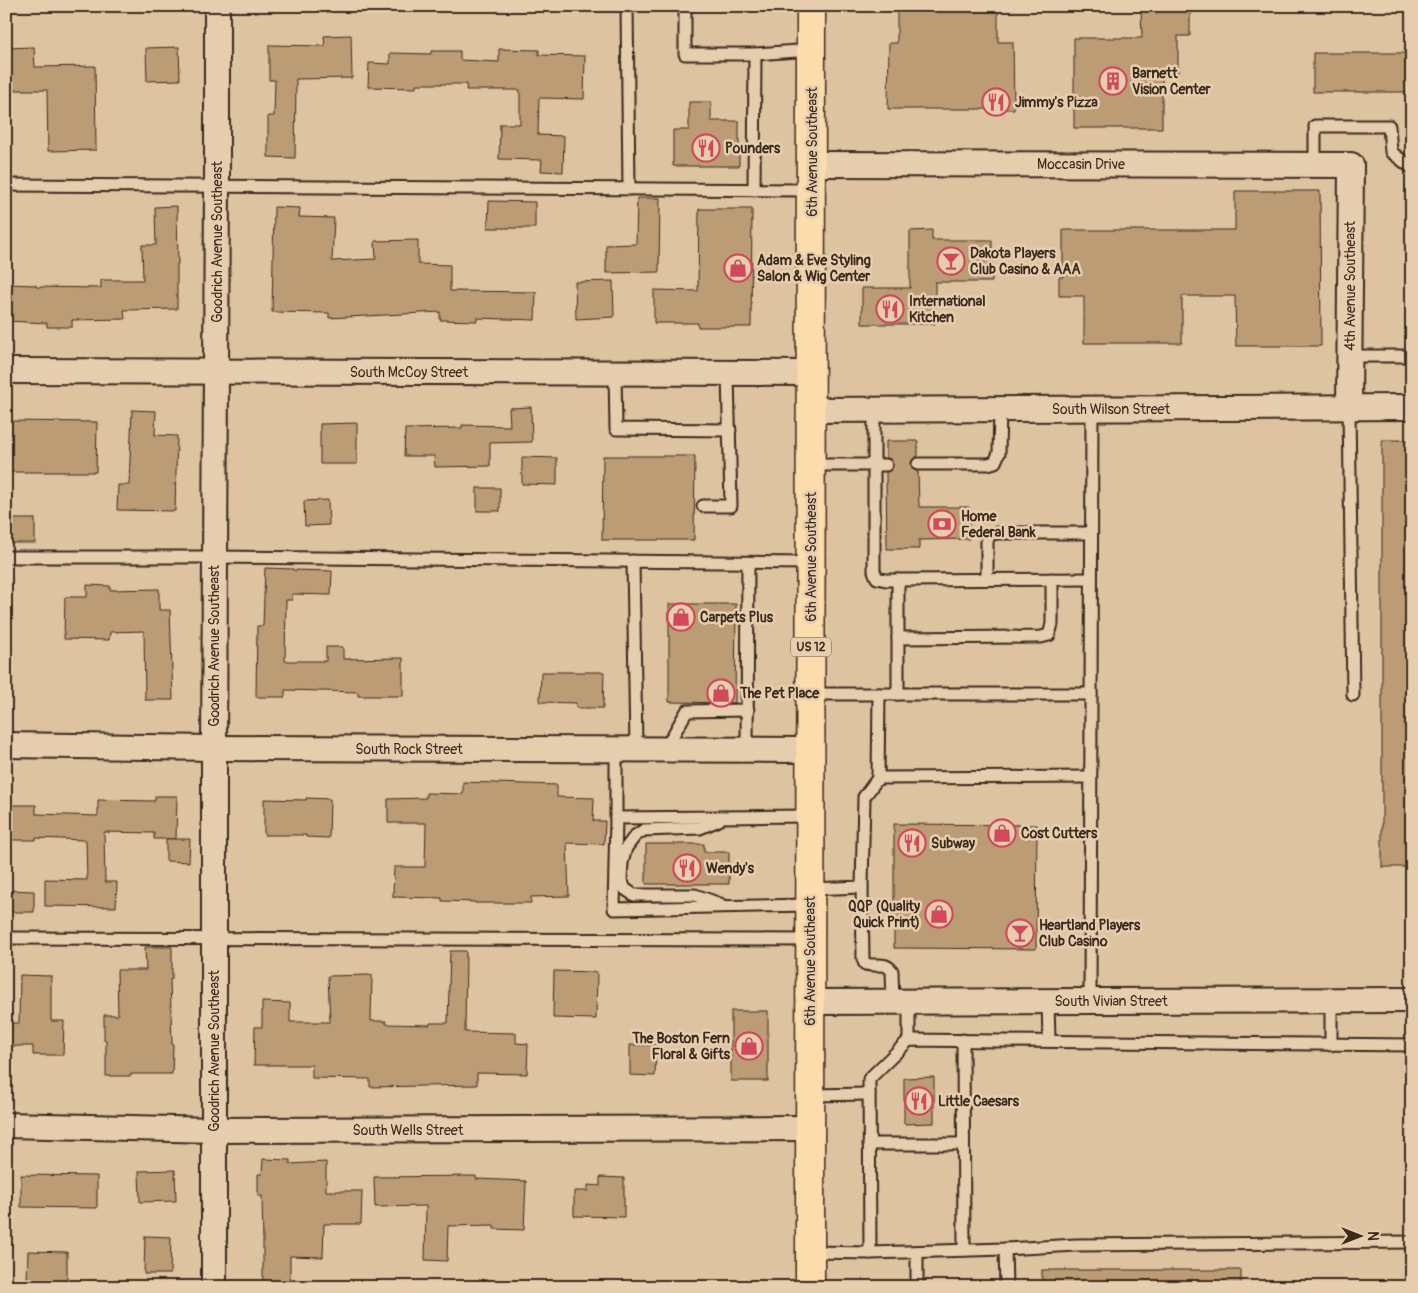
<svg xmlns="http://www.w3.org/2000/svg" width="1418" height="1293" font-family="Pangolin,sans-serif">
<rect width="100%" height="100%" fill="#dec3a0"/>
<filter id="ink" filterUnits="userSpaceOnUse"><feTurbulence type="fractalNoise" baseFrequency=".02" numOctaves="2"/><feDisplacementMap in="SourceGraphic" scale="10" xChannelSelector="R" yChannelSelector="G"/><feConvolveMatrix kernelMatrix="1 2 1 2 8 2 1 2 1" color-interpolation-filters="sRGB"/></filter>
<g filter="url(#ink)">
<g fill="#bc9c75" stroke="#3b2a1e">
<path d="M897 6H998V42H1013L1014 109H888L889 43H897Z"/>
<path d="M1190 7V36H1178V74H1162V128H1074V38H1142L1141 8Z"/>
<path d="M351 35 352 78 296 79 295 158 268 157V116H274L275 80H269V45L325 46 324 36Z"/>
<path d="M34 47 35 67 95 66 96 150 48 151 47 90H7L6 48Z"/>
<path d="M179 47 180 80 147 81 146 48Z"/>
<path d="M499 49 539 50V55L585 56 584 99 539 98 538 135 564 136 563 172 541 171 542 160 499 159 500 124H520V90H466L467 84H416V88L368 87 369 63 390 64V53L431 54V51H460V60L499 62Z"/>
<path d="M1313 53H1410L1409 92H1313Z"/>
<path d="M689 102H711V121H739V166H673V130H689Z"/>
<path d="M1235 191H1320L1321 346H1236L1235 296H1182V343H1084V296H1059V277H1063V230H1235Z"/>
<path d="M637 198H660L659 272 606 273V245L636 244Z"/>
<path d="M489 201 535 202V228H488Z"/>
<path d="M177 206 178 264H177V309L124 310 125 319 72 320V327H47V323L6 321V284L36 285V287L101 288V280H143L142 245H156L155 207Z"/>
<path d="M274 207 300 208 299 217 334 218 332 261 376 259 375 241 418 240V264L450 265V291L536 292 535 320 477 318V321L440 320V312L329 318V313L272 312Z"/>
<path d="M699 209H752L751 327H698V323H654V290L698 291Z"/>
<path d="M932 230V240H992V282H935V324H862V288H910V231Z"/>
<path d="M613 281 614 317 576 319 575 282Z"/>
<path d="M531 407 532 442 490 443V466L435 467 434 456H404L405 429 462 428V425L510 426 509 408Z"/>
<path d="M132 410 156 411 155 435 177 436 175 511 117 510 118 485H129Z"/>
<path d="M6 421 97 422 96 472H6Z"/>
<path d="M357 423V464H320V424Z"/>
<rect x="1382" y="440" width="30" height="427"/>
<path d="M886 441H918V456L912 460 911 464 914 470 918 472 919 507H969V539L919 540V549H887L886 472 892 469 893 465 890 459 886 458Z"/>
<path d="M603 456H695L694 540H602Z"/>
<path d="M522 457 557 458V485L522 484Z"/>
<rect x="477" y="488" width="23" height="23"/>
<path d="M328 500 329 525 305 526 304 501Z"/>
<rect x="6" y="519" width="29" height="24"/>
<path d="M265 568 293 569V570L332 571 331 595 292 594V600H286L285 661H326V647H343V659L403 658V696H358V692L285 690V697H256L257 626H263Z"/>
<path d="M87 585 110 586V590L159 589V610H170L173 700H145L144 631 110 632 109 640 64 639 65 597H87Z"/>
<path d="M669 604H736L735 703 669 702Z"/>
<path d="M541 672H604L603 708H576V703L540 702Z"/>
<path d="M463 782 557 785V797L594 798 593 821H605L604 844 567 843 569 896 531 897V903H475V902L442 901V898L393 897 394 867H425L426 823H388V799L426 798V793L463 794Z"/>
<path d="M155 796H177L176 839H154V833L104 832 105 882H117L116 907 45 906V879L87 880 86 840 36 838V840H11V805H36V814L98 816V800L155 801Z"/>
<path d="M306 798 330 799 329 838 306 837V835H264V799L306 800Z"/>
<path d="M894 824 1037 825 1036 949 894 948Z"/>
<path d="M166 839H190L189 862 166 861Z"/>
<path d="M646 844H704V852H729V884H646Z"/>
<path d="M6 890 34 891V912H6Z"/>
<path d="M145 947H172V979H170L172 1044H173L172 1074H131V1076H106V1040H104V1015H118L117 970H146Z"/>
<path d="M450 951H466L465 1032 516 1033V1043L528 1044 527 1074 477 1073V1085L370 1087V1079L312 1078V1065H254L255 1027H262V1002L290 1003V1022H330L328 976 372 975 371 1021H386V1024L430 1025V1023H448Z"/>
<path d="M554 971 597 972 596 1019 553 1018Z"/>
<path d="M20 975 51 976V1021H64L63 1055H33V1046H6V1023H19Z"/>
<rect x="731" y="1011" width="37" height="70"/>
<path d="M630 1045H656L655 1076 630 1075Z"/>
<path d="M934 1077V1123L904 1124V1078Z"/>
<path d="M263 1159 290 1160V1164L326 1162V1191H362L361 1224H324L323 1257 290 1256V1287H263V1243L262 1196H258V1174H262Z"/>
<path d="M175 1170 176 1201 140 1202 139 1171Z"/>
<path d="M21 1175 97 1176V1208L21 1207Z"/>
<path d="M476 1176V1179L526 1181 524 1230 494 1229V1225L448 1226 447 1261 425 1260 426 1206 375 1207 374 1177Z"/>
<path d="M600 1177 624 1178V1217L574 1216V1191H588V1185L600 1186Z"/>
<path d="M145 1236 171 1237 170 1274H144Z"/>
<path d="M28 1251 67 1252V1282L27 1281Z"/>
<rect x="1042" y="1270" width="199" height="17"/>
</g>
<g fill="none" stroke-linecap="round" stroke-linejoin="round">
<g stroke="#3b2a1e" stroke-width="15">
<g id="lane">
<path d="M627 6 629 189"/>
<path d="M685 6V54H755L811 50"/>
<path d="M1315 165V126H1389L1391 152 1412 168"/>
<path d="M6 185 812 190"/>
<path d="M754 190 755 54"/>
<path d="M1350 356H1412"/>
<path d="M615 372 616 429 730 430"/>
<path d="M1349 408 1353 695"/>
<path d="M874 409V465H886"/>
<path d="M918 464H988L995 462 999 453 1000 409"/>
<path d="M811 465H874V571L877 578 886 580H898"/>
<path d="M703 506H731L728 373"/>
<path d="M6 557H215L810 563"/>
<path d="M633 561 636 749"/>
<path d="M987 579V542L989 535 997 533H1091"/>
<path d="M898 638 1041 637 1049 635 1052 624V579"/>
<path d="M811 694H1091"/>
<path d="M898 694V580L1091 579"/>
<path d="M665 749 687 711 748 710"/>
<path d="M747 750 748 563"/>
<path d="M878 778 1090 777"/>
<path d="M810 816 616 818 614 909 810 905"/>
<path d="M616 818V749"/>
<path d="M719 820 700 828 644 830 635 836 626 848 622 863 621 880 625 889 634 895H695L720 904"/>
<path d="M862 887 863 959 865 964C876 967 885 961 892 971L893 1002"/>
<path d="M810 889 862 887 864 797 878 778 879 694"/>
<path d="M6 938 810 940"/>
<path d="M1048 1001 1049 1041"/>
<path d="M1090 1001 1092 409"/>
<path d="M909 1002V1040"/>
<path d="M963 1040 964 1250"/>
<path d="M1331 1045V1000"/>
<path d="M1412 1045 909 1040 869 1079 870 1253 1005 1249 1076 1245 1412 1242"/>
<path d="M811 1095 869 1094"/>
<path d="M869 1144H963"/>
<path d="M1005 1249 1006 1287"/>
<path d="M810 1252 870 1253"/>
<path d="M917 1252V1287"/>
</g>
</g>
<g stroke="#3b2a1e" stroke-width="28">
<g id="street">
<path d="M812 164 1351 165 1349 408"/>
<path d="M6 371 811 373"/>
<path d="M811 410 1412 407"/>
<path d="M6 745 214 748 811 750"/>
<path d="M810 1002 1412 1000"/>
<path d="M6 1125 214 1130 810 1128"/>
<path d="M214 1287V748L217 186V6"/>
</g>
</g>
<g stroke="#3b2a1e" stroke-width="31">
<path id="highway" d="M810 1287 811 6"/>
</g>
<path stroke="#3b2a1e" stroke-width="3" stroke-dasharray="1 4" stroke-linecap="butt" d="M1407 6 1412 10"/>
<use href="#lane" stroke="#e5cdad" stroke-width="11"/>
<use href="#street" stroke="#e5cdad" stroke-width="24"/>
<use href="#highway" stroke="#fcdcac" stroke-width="28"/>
</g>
</g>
<defs>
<g id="building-ring" transform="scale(1.4375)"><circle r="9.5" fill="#e5cdad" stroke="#d1495b" stroke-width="1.5"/><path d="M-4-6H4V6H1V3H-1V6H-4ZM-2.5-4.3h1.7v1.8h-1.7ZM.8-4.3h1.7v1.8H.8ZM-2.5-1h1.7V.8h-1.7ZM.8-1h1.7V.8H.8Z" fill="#d1495b"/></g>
<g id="restaurant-ring" transform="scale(1.4375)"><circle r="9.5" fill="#e5cdad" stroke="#d1495b" stroke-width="1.5"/><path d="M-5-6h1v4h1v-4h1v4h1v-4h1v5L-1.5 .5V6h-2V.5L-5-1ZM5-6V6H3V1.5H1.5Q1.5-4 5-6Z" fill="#d1495b"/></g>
<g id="bar-ring" transform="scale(1.4375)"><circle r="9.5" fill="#e5cdad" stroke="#d1495b" stroke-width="1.5"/><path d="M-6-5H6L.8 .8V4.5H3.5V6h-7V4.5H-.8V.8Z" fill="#d1495b"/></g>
<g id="shop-ring" transform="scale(1.4375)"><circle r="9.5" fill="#e5cdad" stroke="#d1495b" stroke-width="1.5"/><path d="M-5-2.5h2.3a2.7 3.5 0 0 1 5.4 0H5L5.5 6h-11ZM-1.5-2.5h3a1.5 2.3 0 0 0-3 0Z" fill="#d1495b"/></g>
<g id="bank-ring" transform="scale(1.4375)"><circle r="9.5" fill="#e5cdad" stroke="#d1495b" stroke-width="1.5"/><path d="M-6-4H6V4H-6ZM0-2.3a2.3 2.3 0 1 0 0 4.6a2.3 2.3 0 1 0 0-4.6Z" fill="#d1495b"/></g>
</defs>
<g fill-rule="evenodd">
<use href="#building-ring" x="1113" y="81"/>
<use href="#restaurant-ring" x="996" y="102"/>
<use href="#restaurant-ring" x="706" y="148"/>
<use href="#bar-ring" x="951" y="261"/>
<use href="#shop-ring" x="738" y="268"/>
<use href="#restaurant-ring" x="890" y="309"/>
<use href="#bank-ring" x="942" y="524"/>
<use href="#shop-ring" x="681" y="617"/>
<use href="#shop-ring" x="721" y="693"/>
<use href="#shop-ring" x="1002" y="833"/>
<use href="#restaurant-ring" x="912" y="843"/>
<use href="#restaurant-ring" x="687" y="868"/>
<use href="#shop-ring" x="939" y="914"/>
<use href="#bar-ring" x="1020" y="933"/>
<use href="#shop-ring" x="749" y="1046"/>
<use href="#restaurant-ring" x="919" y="1101"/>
</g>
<g text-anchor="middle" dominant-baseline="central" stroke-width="5" stroke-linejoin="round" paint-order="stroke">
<rect fill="#e5cdad" stroke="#6e5b49" stroke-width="1" x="791" y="637.5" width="40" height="19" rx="4"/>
<g font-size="12" font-weight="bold" fill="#3b2a1e">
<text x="811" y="647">US 12</text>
</g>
<g font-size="14" font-weight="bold" fill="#3b2a1e" stroke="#e5cdad" text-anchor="start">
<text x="1132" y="73">Barnett<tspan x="1132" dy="16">Vision Center</tspan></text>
<text x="1015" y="102">Jimmy's Pizza</text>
<text x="725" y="148">Pounders</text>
<text x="970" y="253">Dakota Players<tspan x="970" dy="16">Club Casino &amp; AAA</tspan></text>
<text x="757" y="260">Adam &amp; Eve Styling<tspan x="757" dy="16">Salon &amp; Wig Center</tspan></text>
<text x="909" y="301">International<tspan x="909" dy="16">Kitchen</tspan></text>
<text x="961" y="516">Home<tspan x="961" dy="16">Federal Bank</tspan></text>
<text x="700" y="617">Carpets Plus</text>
<text x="740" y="693">The Pet Place</text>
<text x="1021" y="833">Cost Cutters</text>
<text x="931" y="843">Subway</text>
<text x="706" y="868">Wendy's</text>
<text x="920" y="906" text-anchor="end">QQP (Quality<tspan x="920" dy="16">Quick Print)</tspan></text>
<text x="1039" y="925">Heartland Players<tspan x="1039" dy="16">Club Casino</tspan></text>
<text x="730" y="1038" text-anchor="end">The Boston Fern<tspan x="730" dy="16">Floral &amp; Gifts</tspan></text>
<text x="938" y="1101">Little Caesars</text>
</g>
<g font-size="14" fill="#3b2a1e" stroke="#e5cdad">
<text transform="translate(812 152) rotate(-90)">6th Avenue Southeast</text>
<text x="1081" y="164">Moccasin Drive</text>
<text transform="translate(217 242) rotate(-90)">Goodrich Avenue Southeast</text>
<text transform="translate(1350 286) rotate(-90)">4th Avenue Southeast</text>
<text x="409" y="372">South McCoy Street</text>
<text x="1111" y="409">South Wilson Street</text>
<text transform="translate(811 557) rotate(-90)">6th Avenue Southeast</text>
<text transform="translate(214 646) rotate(-90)">Goodrich Avenue Southeast</text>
<text x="409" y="749">South Rock Street</text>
<text transform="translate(810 961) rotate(-90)">6th Avenue Southeast</text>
<text x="1111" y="1001">South Vivian Street</text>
<text transform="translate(214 1051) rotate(-90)">Goodrich Avenue Southeast</text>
<text x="408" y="1130">South Wells Street</text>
</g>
</g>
<rect width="1418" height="1293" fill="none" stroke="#e5cdad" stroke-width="25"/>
<rect x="12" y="12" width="1393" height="1268" fill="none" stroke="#3b2a1e" stroke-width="2" filter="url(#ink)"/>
<g transform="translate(1360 1236) rotate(90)" stroke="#e5cdad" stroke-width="4" paint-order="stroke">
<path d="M0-4L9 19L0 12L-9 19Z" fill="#3b2a1e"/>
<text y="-8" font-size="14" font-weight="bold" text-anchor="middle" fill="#3b2a1e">N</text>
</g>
</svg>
